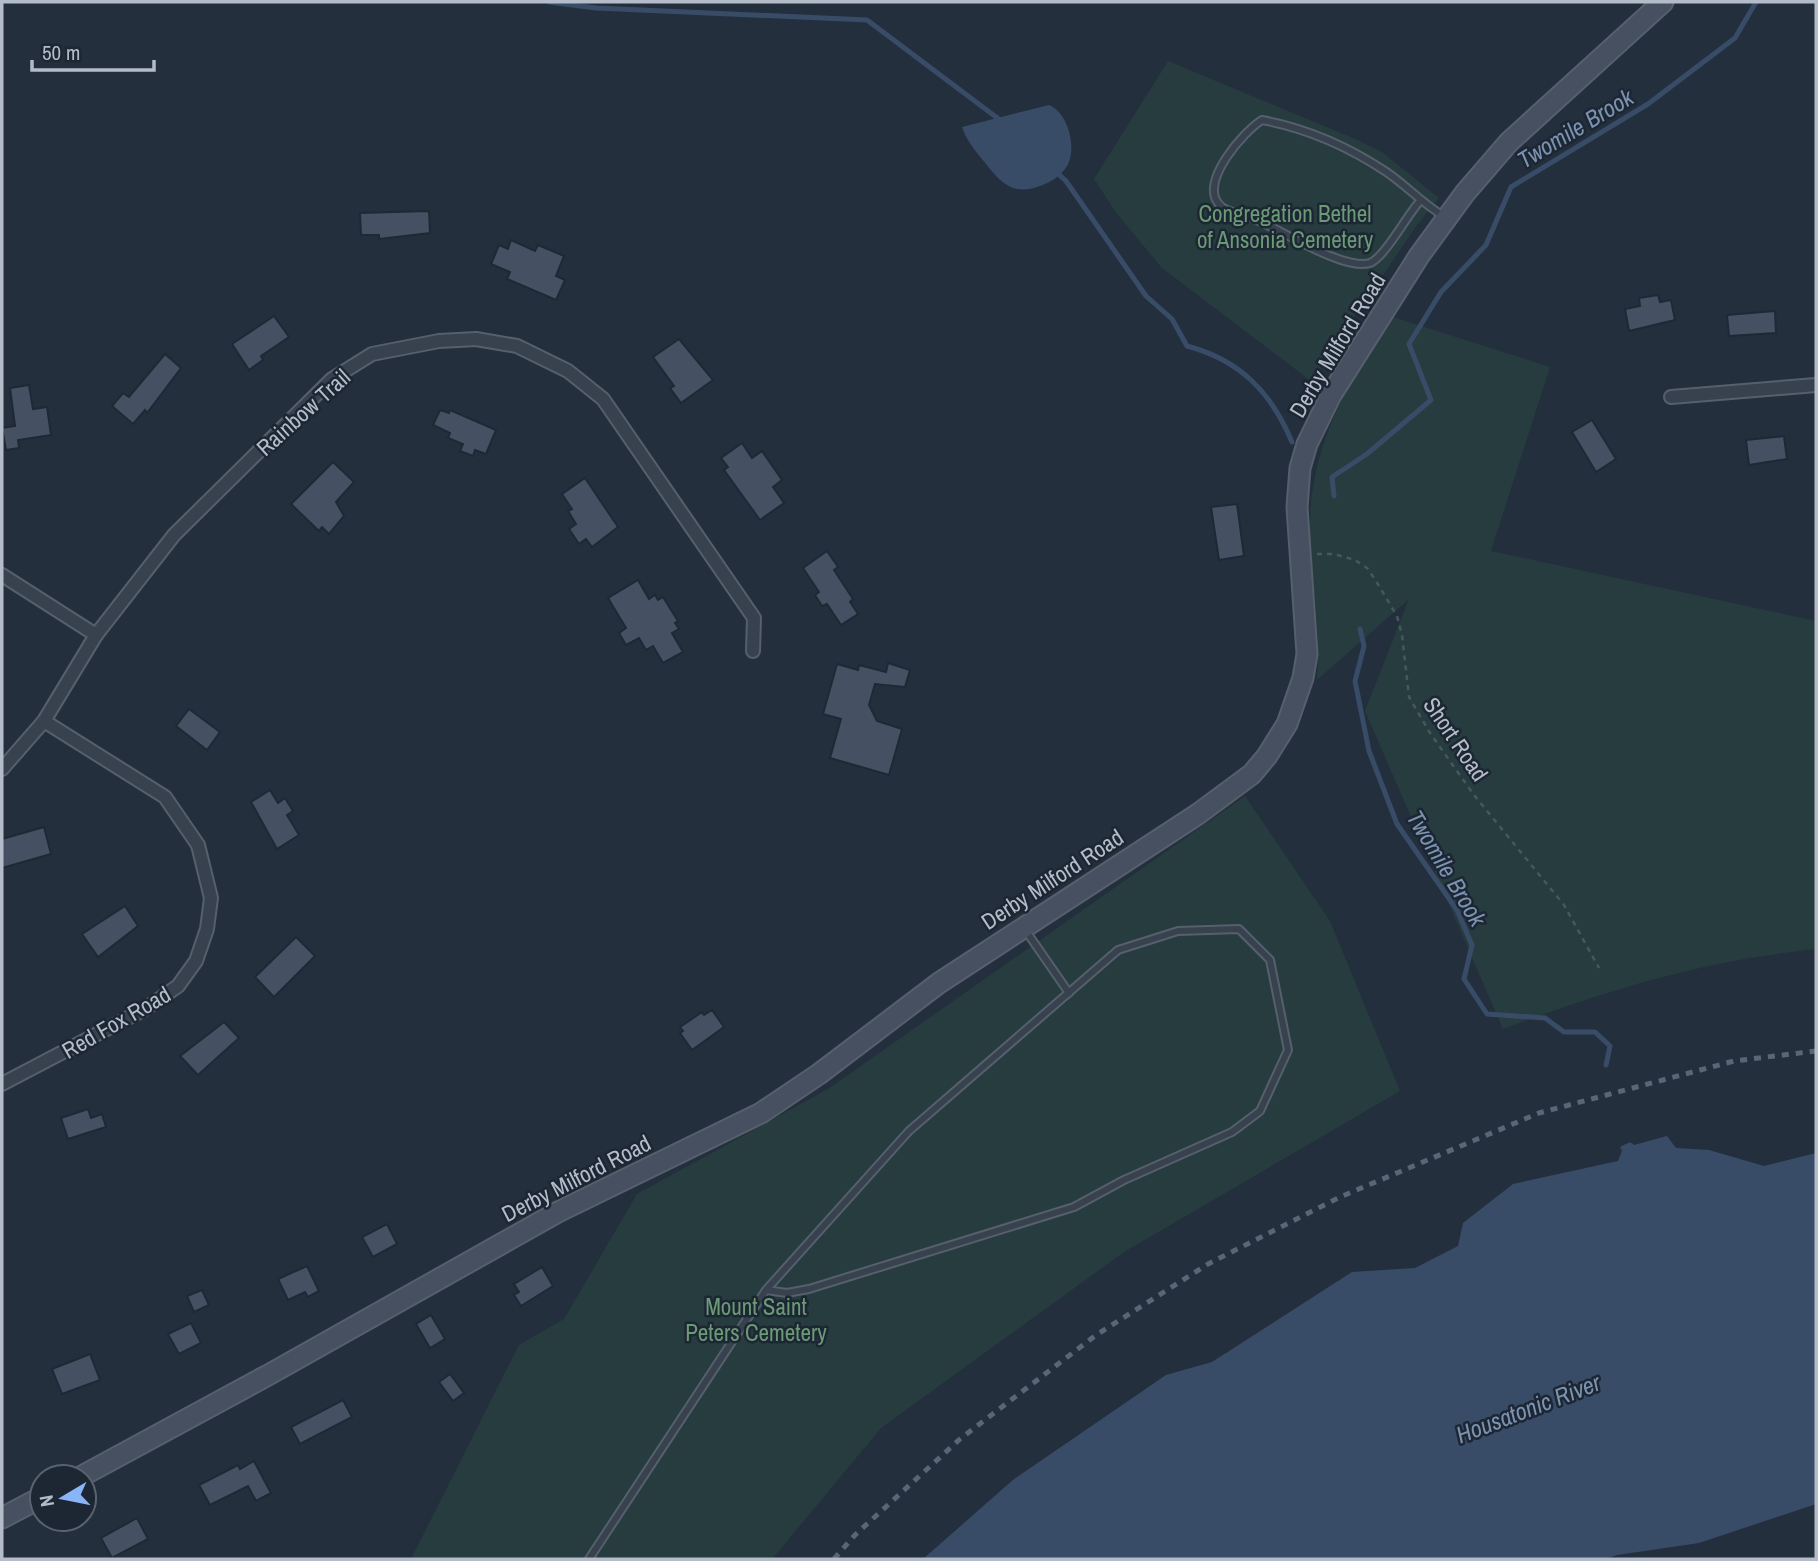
<svg xmlns="http://www.w3.org/2000/svg" width="1818" height="1561" font-family="'Archivo Narrow',sans-serif">
<rect width="100%" height="100%" fill="#242f3e"/>
<g fill="#263c3f">
<path d="M1168 61 1355 139 1382 152 1439 198 1417 225 1311 381 1162 268 1117 214 1094 179Z"/>
<path d="M1393 317 1550 367 1491 551 1816 621V949C1702 961 1610 989 1503 1029L1365 711 1409 599 1317 680C1321 630 1311 582 1310 532 1308 451 1347 381 1393 317Z"/>
<path d="M1245 796 1330 921 1400 1091 1124 1252 881 1428 772 1559H411L519 1345 564 1319 637 1194 828 1089Z"/>
</g>
<g fill="#394c67">
<path d="M1049 105C1067 112 1076 144 1069 162 1065 172 1055 180 1045 184 1016 196 1005 188 986 164 977 153 966 140 962 127Z"/>
<path d="M1667 1136 1676 1148 1709 1150 1764 1166 1816 1153V1504L1699 1543 1617 1555 1606 1559H923L1014 1479 1166 1375 1212 1362 1352 1272 1415 1268 1458 1246 1463 1223 1513 1184 1618 1161 1623 1148Z"/>
</g>
<g fill="none" stroke-linecap="round" stroke-linejoin="round">
<g stroke="#394c67" stroke-width="5">
<path d="M549 2 596 8 867 20 1004 123"/>
<path d="M1054 170 1066 181 1146 296 1172 319 1187 346C1240 360 1271 392 1292 442"/>
<path d="M1334 496 1332 477 1367 454 1431 400 1409 344 1441 292 1486 245 1511 187 1648 104 1735 38 1756 2"/>
<path d="M1360 629 1364 646 1355 681 1369 751 1397 824 1457 910 1472 945 1464 979 1487 1014 1545 1018 1564 1032H1595L1610 1046 1606 1065"/>
<path d="M1623 1148 1630 1145 1635 1149"/>
</g>
</g>
<g fill="#455162" stroke="#1f2835" stroke-width="2">
<path d="M429 211 430 233 379 239V235H361L360 213Z"/>
<path d="M511 240 535 251 538 245 564 256 556 276 565 280 556 300 507 279 510 272 491 264 499 245 508 249Z"/>
<path d="M1658 295 1660 302 1671 300 1675 320 1629 331 1625 309 1640 306 1639 298Z"/>
<path d="M1775 311 1776 333 1729 336 1727 315Z"/>
<path d="M274 316 289 337 261 356 263 360 249 370 232 344Z"/>
<path d="M679 339 713 380 681 403 670 388 674 386 653 357Z"/>
<path d="M165 354 181 368 147 413 145 410 133 424 112 406 123 393 129 397Z"/>
<path d="M29 385 33 409 47 407 51 435 18 440 19 448 6 450 2 428 15 426 10 388Z"/>
<path d="M440 410 449 413 450 410 496 430 486 454 475 450 473 456 460 451 463 444 448 438 450 433 433 425Z"/>
<path d="M1592 420 1616 459 1596 472 1572 432Z"/>
<path d="M1784 436 1787 459 1749 465 1746 440Z"/>
<path d="M742 443 752 458 762 451 782 480 773 487 784 503 760 520 724 470 728 467 721 458Z"/>
<path d="M333 462 354 482 336 502 344 516 329 534 322 527 319 531 291 504Z"/>
<path d="M585 478 618 527 592 547 586 539 579 544 569 529 576 524 568 511 572 509 562 494Z"/>
<path d="M1237 504 1244 556 1219 560 1211 507Z"/>
<path d="M827 551 838 567 834 570 853 599 850 602 858 614 841 625 827 604 822 606 815 595 819 592 803 568Z"/>
<path d="M638 580 649 599 655 595 658 600 663 597 678 621 675 623 679 629 672 633 683 652 663 663 653 646 646 650 639 638 626 645 619 633 626 628 608 598Z"/>
<path d="M888 663 910 670 905 687 875 684 869 705 877 721 902 729 889 775 830 758 841 719 823 714 837 664 858 670 859 665 886 672Z"/>
<path d="M189 709 220 732 207 750 176 726Z"/>
<path d="M270 790 278 803 285 798 293 811 287 815 299 835 277 849 251 802Z"/>
<path d="M44 827 51 854 2 868V839Z"/>
<path d="M125 906 138 926 98 957 82 934Z"/>
<path d="M296 937 315 956 274 997 255 977Z"/>
<path d="M712 1010 724 1027 692 1050 680 1033 683 1031 680 1027 702 1012 704 1015Z"/>
<path d="M224 1022 239 1038 198 1075 180 1056Z"/>
<path d="M88 1109 91 1118 102 1114 106 1127 68 1139 61 1118Z"/>
<path d="M387 1224 397 1244 373 1257 362 1237Z"/>
<path d="M307 1266 319 1291 308 1297 305 1292 288 1300 278 1279Z"/>
<path d="M542 1267 553 1286 521 1306 514 1295 519 1292 514 1284Z"/>
<path d="M202 1290 209 1305 194 1312 187 1296Z"/>
<path d="M431 1315 445 1339 430 1348 416 1324Z"/>
<path d="M191 1323 201 1343 179 1354 168 1334Z"/>
<path d="M90 1354 100 1380 62 1394 52 1369Z"/>
<path d="M450 1374 464 1393 453 1401 439 1382Z"/>
<path d="M343 1400 352 1417 300 1444 291 1427Z"/>
<path d="M254 1461 271 1493 256 1501 248 1486 210 1505 199 1485 238 1465 240 1469Z"/>
<path d="M137 1518 148 1539 112 1558 101 1538Z"/>
</g>
<g fill="none" stroke-linecap="round" stroke-linejoin="round">
<g stroke="#565f6c" stroke-width="10">
<g id="service">
<path d="M1420 201C1407 215 1385 257 1370 263 1360 266 1343 261 1333 257 1305 247 1279 229 1252 218 1241 213 1225 213 1218 203 1201 180 1243 132 1262 120 1306 128 1347 146 1385 171 1406 185 1423 204 1445 217"/>
<path d="M1026 931 1069 993"/>
<path d="M589 1559 766 1290 909 1131 1118 950 1178 931 1239 929 1270 960 1288 1050 1260 1111 1232 1132 1124 1180 1074 1207 809 1289 787 1293 766 1290"/>
</g>
</g>
<g stroke="#565f6c" stroke-width="16">
<g id="minor">
<path d="M1671 397 1816 385"/>
<path d="M2 575 96 635"/>
<path d="M2 769 44 721 96 635 174 535 332 379 372 354 439 341 476 339 517 346 568 371 603 399 754 618 753 651"/>
<path d="M2 1084 145 1009 178 986 196 961 207 929 211 898 198 845 165 797 44 721"/>
</g>
</g>
<g stroke="#565f6c" stroke-width="23">
<g id="secondary">
<path d="M80 1477 270 1374 558 1212 761 1113 819 1074 939 983 1198 814 1252 774 1267 756 1287 724 1303 678 1307 654 1297 507 1300 468 1307 444 1331 395 1419 256 1465 193 1509 142 1663 2"/>
<path d="M2 1518 42 1497"/>
</g>
</g>
<path stroke="#44595c" stroke-width="2.5" stroke-dasharray="5 5" stroke-linecap="butt" d="M1317 554H1334L1355 560 1367 568 1376 581 1397 616 1402 635 1409 697 1430 733 1474 795 1564 905 1599 968"/>
<use href="#service" stroke="#38414e" stroke-width="6"/>
<use href="#minor" stroke="#38414e" stroke-width="12"/>
<use href="#secondary" stroke="#465061" stroke-width="19"/>
<path stroke="#5a6575" stroke-width="5" stroke-dasharray="7 7" stroke-linecap="butt" d="M834 1559 855 1535 960 1439 1096 1335 1208 1264 1340 1197 1539 1113 1734 1061 1816 1051"/>
</g>
<g text-anchor="middle" dominant-baseline="central" stroke-width="5" stroke-linejoin="round" paint-order="stroke">
<g font-size="23" fill="#6b9a76" stroke="#1d2633">
<text x="1285" y="213">Congregation Bethel<tspan x="1285" dy="26">of Ansonia Cemetery</tspan></text>
<text x="756" y="1306">Mount Saint<tspan x="756" dy="26">Peters Cemetery</tspan></text>
</g>
<g font-size="23" fill="#b4bcc9" stroke="#1d2633">
<text transform="translate(1337 345) rotate(-59)">Derby Milford Road</text>
<text transform="translate(303 412) rotate(-42)">Rainbow Trail</text>
<text transform="translate(1456 739) rotate(56)">Short Road</text>
<text transform="translate(1052 879) rotate(-33)">Derby Milford Road</text>
<text transform="translate(116 1022) rotate(-30)">Red Fox Road</text>
<text transform="translate(576 1178) rotate(-27)">Derby Milford Road</text>
</g>
<g font-size="24" font-style="italic" fill="#7c92b1" stroke="#1d2633">
<text transform="translate(1575 128) rotate(-31)">Twomile Brook</text>
<text transform="translate(1447 868) rotate(59)">Twomile Brook</text>
<text transform="translate(1528 1408) rotate(-21)">Housatonic River</text>
</g>
</g>
<rect width="1818" height="1561" fill="none" stroke="#b4bcc9" stroke-width="7"/>
<g transform="translate(63 1498) rotate(260)"><circle r="33" fill="#1d2633" stroke="#59626f" stroke-width="2"/>
<path d="M0-5L12 26L0 18L-12 26Z" fill="#8ab4f8"/>
<text y="-10" font-size="19" font-weight="bold" text-anchor="middle" fill="#b4bcc9">N</text>
</g>
<path d="M32 60v10h122v-10" fill="none" stroke="#b4bcc9" stroke-width="3.5"/>
<text x="42" y="60" font-size="21" fill="#b4bcc9" stroke="#1d2633" stroke-width="5" paint-order="stroke">50 m</text>
</svg>
